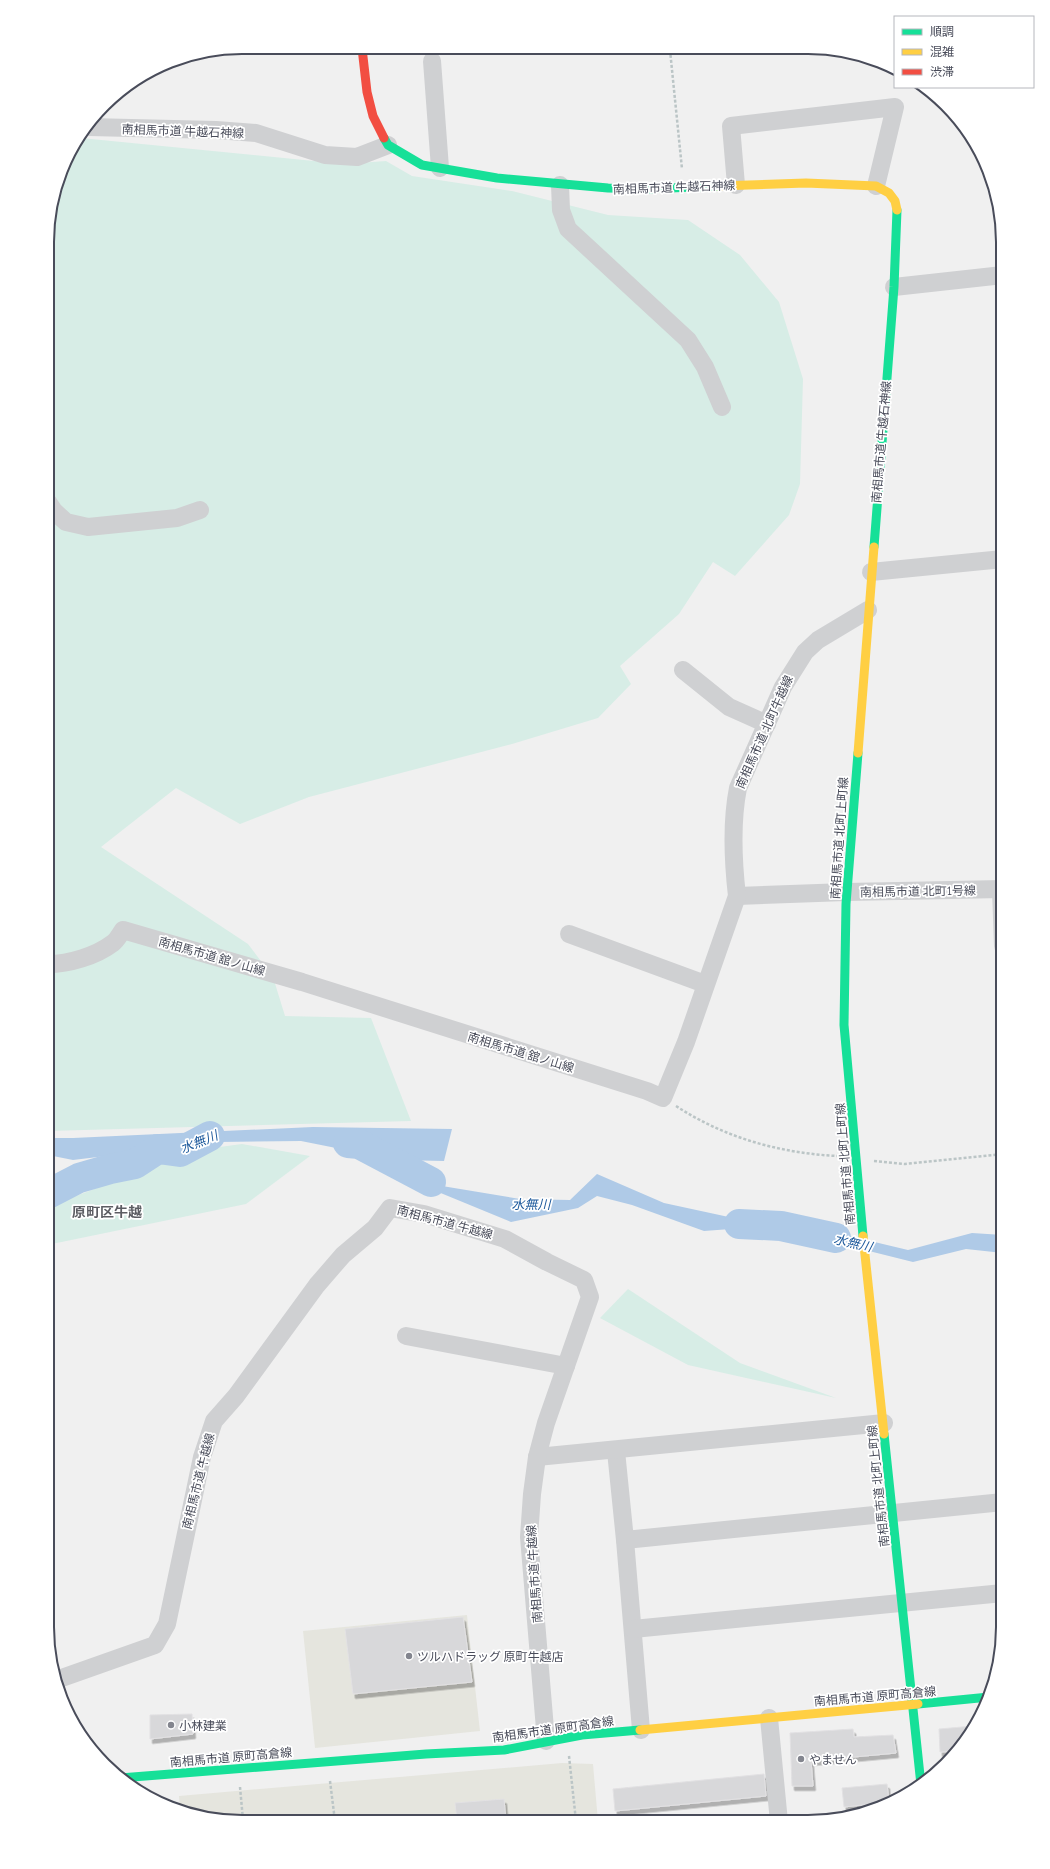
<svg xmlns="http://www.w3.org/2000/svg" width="1050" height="1869" font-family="'PT Sans Narrow','Noto Sans JP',sans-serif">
<defs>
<filter id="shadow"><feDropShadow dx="2.5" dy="4.5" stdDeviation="0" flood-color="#0004"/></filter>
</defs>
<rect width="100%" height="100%" fill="#f0f0f0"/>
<g fill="#e5e5de">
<path d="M467 1615 480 1731 315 1748 303 1631Z"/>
<path d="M562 1763 593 1764 598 1821 217 1820 180 1810 179 1796Z"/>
</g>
<g fill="#d7ede6">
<path d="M81 138 344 164 386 161 412 176 512 191 608 215 688 220 740 255 779 302 803 379 800 484 789 515 735 576 713 562 679 614 620 666 631 684 598 718 512 744 309 797 240 824 176 788 101 847 248 944 273 977 285 1016 371 1018 411 1121 48 1131 49 217 67 156Z"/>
<path d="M242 1144 310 1156 246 1204 47 1245V1207L197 1150Z"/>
<path d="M628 1289 740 1363 836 1398 688 1365 600 1318Z"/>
</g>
<path fill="#afcae7" d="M313 1127 452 1129 444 1161 399 1160 436 1185 520 1199 570 1200 597 1174 664 1203 738 1219 799 1224 908 1250 972 1233 1003 1235V1253L966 1249 913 1262 793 1232 798 1224 704 1231 632 1205 597 1196 578 1208 511 1222 409 1180 391 1159 301 1141 217 1142 203 1143 48 1200V1192C70 1182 136 1147 157 1156L188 1146 73 1160 48 1155V1138H73Z"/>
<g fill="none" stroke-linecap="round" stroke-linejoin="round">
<g stroke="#afcae7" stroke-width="30">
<path d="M348 1143 359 1144 431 1182"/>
<path d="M48 1194 79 1178 110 1169 135 1164 158 1149 180 1152 210 1136"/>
<path d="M739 1224 781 1226 836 1238"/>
</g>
</g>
<g fill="#d8d8da" stroke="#e2e1e3" filter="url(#shadow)">
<path d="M463 1617 472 1682 353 1694 345 1629Z"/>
<path d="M192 1714 193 1734 150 1739V1715Z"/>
<path d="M973 1726 963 1745 957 1751 940 1752 939 1729Z"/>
<path d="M853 1729 854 1737 893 1735 896 1753 811 1761 813 1786H792L790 1733Z"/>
<path d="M764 1774 766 1796 615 1811 613 1789Z"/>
<path d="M887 1784 889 1802 844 1807 842 1788Z"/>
<path d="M504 1799 506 1821H457L455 1803Z"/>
</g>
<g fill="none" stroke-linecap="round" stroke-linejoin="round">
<g stroke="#bbc5c6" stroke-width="2.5" stroke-dasharray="3 2" stroke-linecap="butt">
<path d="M670 50 682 169"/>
<path d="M676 1106C725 1138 780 1153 837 1156"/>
<path d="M874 1161 905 1164 1003 1154"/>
<path d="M569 1756 576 1821"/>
<path d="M330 1781 335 1821"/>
<path d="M240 1787 243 1820"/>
</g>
<g stroke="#cfd0d2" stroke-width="18">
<path d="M432 61 440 168"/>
<path d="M89 127 216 130 256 133 325 155 357 157 388 145"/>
<path d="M560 185 561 210 568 229 688 340 705 367 722 407"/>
<path d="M736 185 731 126 895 107 876 186"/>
<path d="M894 287 1003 275"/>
<path d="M48 502 54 511 66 522 88 527 177 518 200 510"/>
<path d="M871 572 1003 559"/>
<path d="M683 670 729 707 767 724"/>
<path d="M1001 890 1003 946"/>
<path d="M737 896 846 892 1003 889"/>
<path d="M569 934 705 984"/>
<path d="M48 964C69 964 96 956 113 943 117 940 120 934 123 930L302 982 647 1091 663 1098 686 1042 737 896C733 861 731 823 738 788L783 687 805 652 818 640 868 610"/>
<path d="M406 1336 566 1366"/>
<path d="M616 1451 625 1540 641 1730"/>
<path d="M537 1457 884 1423"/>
<path d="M625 1540 1003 1502"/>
<path d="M633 1629 1003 1593"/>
<path d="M56 1680 155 1645 167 1624 202 1457 214 1421 236 1396 317 1285 343 1255 375 1228 390 1208 424 1214 505 1239 547 1262 584 1280 590 1297 546 1423 537 1457 532 1494 529 1537 546 1741"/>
<path d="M769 1718 779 1822"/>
</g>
<g stroke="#16e098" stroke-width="9">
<path d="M384 138 388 145 422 165 497 178 608 188 646 189 718 186"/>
<path d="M874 547 894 287 897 210"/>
<path d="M858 753 846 904 844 1025 863 1236"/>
<path d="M884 1434 921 1785"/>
<path d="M918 1704 989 1697"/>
<path d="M120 1778 426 1754 504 1750 582 1735 640 1730"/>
</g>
<g stroke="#ffcf43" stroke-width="9">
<path d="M718 186 806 183 876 186 889 193 895 201 897 210"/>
<path d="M858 753 874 547"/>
<path d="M863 1236 884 1434"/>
<path d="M640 1730 918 1704"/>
</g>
<path stroke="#f24e42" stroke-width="9" d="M362 48 367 92 373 116 384 138"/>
</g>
<g fill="#83858e" stroke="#fff" stroke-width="1.5">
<circle cx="409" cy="1656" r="4"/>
<circle cx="171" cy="1725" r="4"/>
<circle cx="801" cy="1759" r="4"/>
</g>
<g text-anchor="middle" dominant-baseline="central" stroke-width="3.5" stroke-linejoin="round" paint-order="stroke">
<g font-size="12" fill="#494c5a" stroke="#fff">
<text transform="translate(183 131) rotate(2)">南相馬市道 牛越石神線</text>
<text transform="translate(674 187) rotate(-2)">南相馬市道 牛越石神線</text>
<text transform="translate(881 442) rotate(-85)">南相馬市道 牛越石神線</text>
<text transform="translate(764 732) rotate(-66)">南相馬市道 北町牛越線</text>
<text transform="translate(839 838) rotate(-86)">南相馬市道 北町上町線</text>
<text transform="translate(918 891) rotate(-1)">南相馬市道 北町1号線</text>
<text transform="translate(212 956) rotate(16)">南相馬市道 舘ノ山線</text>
<text transform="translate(521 1052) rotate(17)">南相馬市道 舘ノ山線</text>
<text transform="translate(845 1164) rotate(-95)">南相馬市道 北町上町線</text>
<text transform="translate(445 1222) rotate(15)">南相馬市道 牛越線</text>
<text transform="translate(198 1481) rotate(-76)">南相馬市道 牛越線</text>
<text transform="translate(878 1486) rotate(-96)">南相馬市道 北町上町線</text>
<text transform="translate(534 1574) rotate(-94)">南相馬市道 牛越線</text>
<text transform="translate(875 1696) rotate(-5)">南相馬市道 原町高倉線</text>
<text transform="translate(553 1729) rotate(-8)">南相馬市道 原町高倉線</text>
<text transform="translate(231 1757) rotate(-5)">南相馬市道 原町高倉線</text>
</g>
<g font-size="12" fill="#494c5a" stroke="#fff" text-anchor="start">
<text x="417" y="1656">ツルハドラッグ 原町牛越店</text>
<text x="179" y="1725">小林建業</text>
<text x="809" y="1759">やません</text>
</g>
<g font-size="13" font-style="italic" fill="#1b589b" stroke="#fff">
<text transform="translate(199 1142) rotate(-22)">水無川</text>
<text x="531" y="1204">水無川</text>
<text transform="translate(853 1243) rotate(13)">水無川</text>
</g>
<g font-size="14" font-weight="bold" fill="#5c5d63" stroke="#fff">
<text x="107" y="1212">原町区牛越</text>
</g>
</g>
<path d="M0 0H1050V1869H0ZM242 54H808A188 188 0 0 1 996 242V1627A188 188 0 0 1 808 1815H242A188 188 0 0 1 54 1627V242A188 188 0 0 1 242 54Z" fill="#fff" fill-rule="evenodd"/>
<path fill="none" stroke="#494c5a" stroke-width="2" d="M242 54H808A188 188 0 0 1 996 242V1627A188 188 0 0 1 808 1815H242A188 188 0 0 1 54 1627V242A188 188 0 0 1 242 54Z"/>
<rect x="894" y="16" width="140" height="72" fill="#ffffff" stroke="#b6b7bd"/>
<rect x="902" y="29" width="20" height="6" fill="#16e098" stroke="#b6b7bd"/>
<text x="930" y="36" font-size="12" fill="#494c5a">順調</text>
<rect x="902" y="49" width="20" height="6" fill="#ffcf43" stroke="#b6b7bd"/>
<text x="930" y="56" font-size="12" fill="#494c5a">混雑</text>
<rect x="902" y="69" width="20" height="6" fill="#f24e42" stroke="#b6b7bd"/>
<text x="930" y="76" font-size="12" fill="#494c5a">渋滞</text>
</svg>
